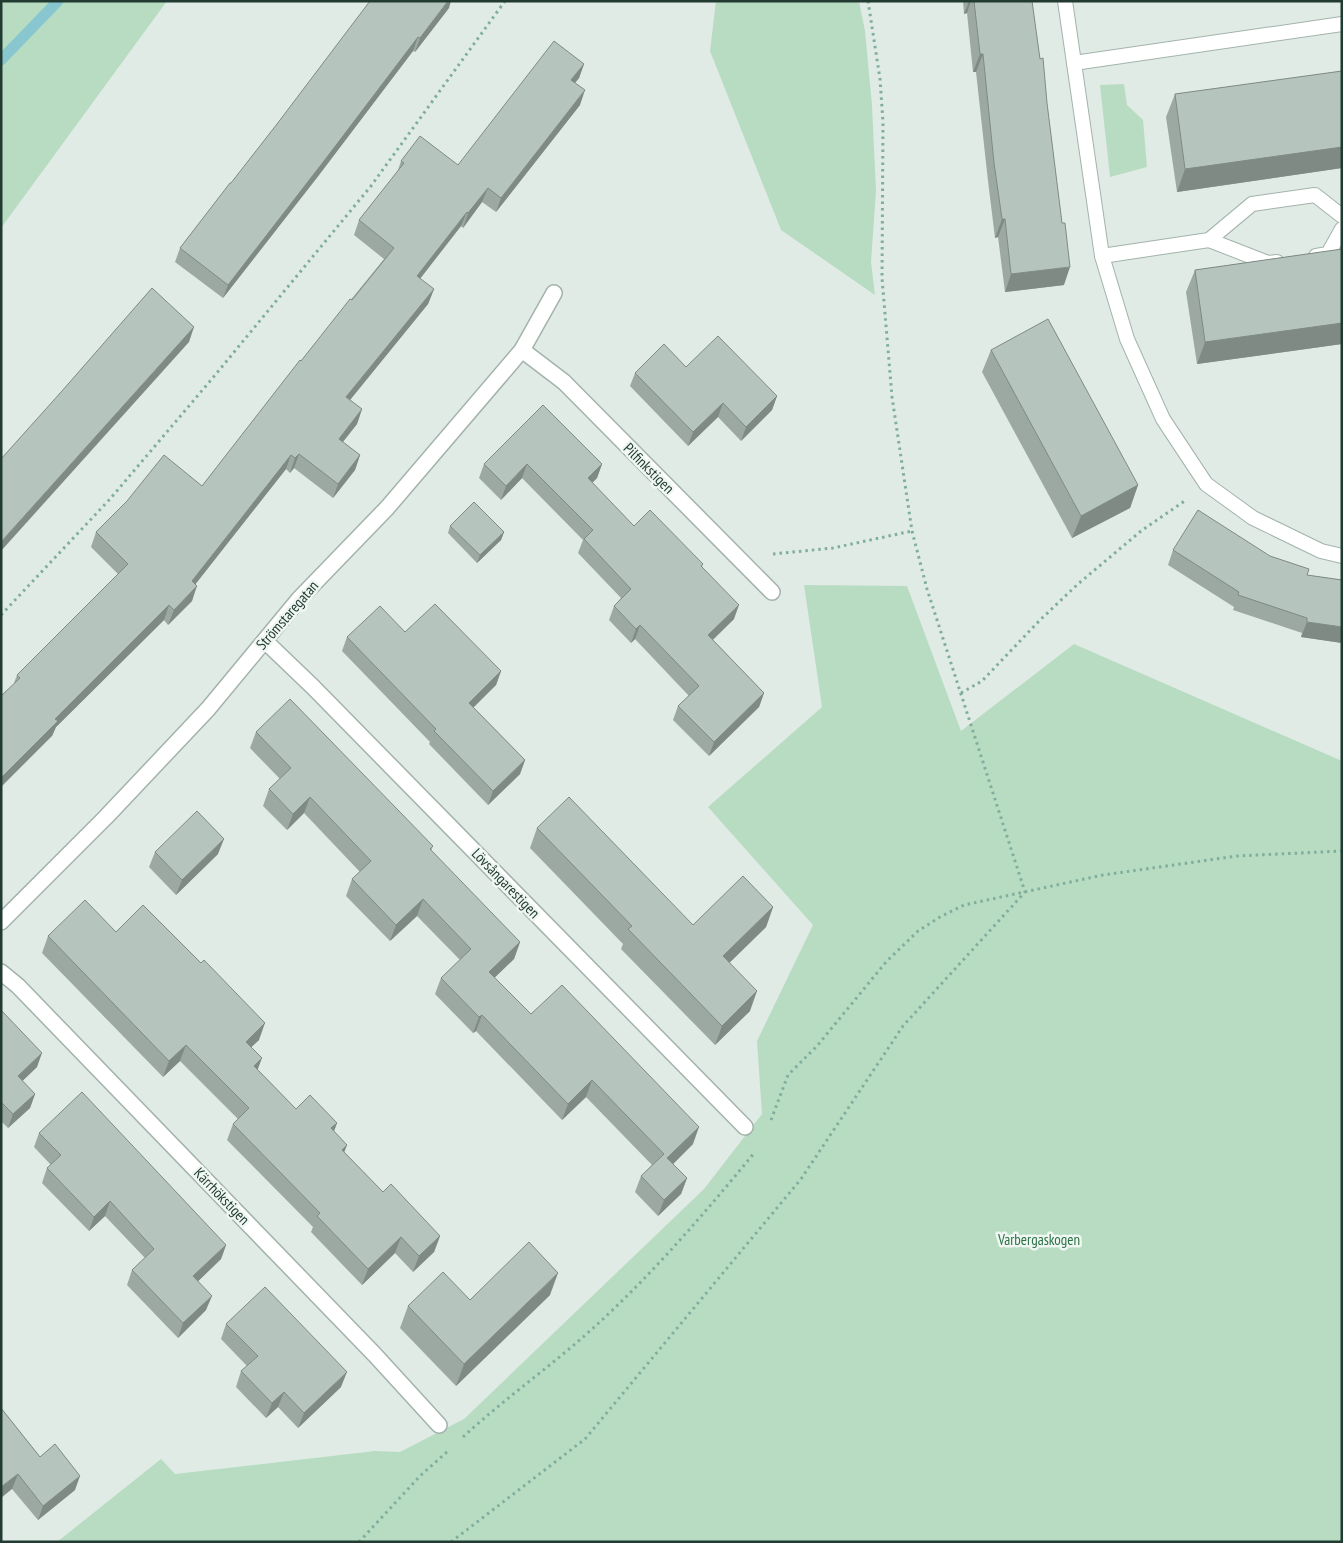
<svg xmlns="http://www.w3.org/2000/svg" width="1343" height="1543" font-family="'PT Sans Narrow',sans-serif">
<rect width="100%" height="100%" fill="#e0ebe5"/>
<g fill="#b8dcc1">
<path d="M5 1H167L1 228V5Z"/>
<path d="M716 1H859L865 31 872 105 876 191 871 262 875 295 781 230 710 51Z"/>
<path d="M1124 84 1127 105 1143 120 1147 167 1110 177 1100 85Z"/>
<path d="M804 585 907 586 961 731 1074 644 1342 761V1542H57L161 1459 175 1474 375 1451 400 1452 464 1419 704 1189 762 1114 757 1041 813 925 708 807 822 707Z"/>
</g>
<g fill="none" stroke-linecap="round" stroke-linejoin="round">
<path stroke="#88c7d0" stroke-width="11" d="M1 60 58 1"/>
<g stroke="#a3b3ac" stroke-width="16">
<g id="service">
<path d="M1065 1 1102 256 1127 339 1163 419 1206 484 1253 518 1321 551 1342 556"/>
<path d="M1074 63 1342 24"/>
<path d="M1209 240 1268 263 1277 262"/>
<path d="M1102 256 1209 240 1252 204 1315 195 1342 216"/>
<path d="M1316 256 1328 254 1342 229"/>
</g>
</g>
<g stroke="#a3b3ac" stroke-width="18">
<g id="minor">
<path d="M522 350 564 382 772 592"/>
<path d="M265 641 313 687 745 1127"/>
<path d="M1 922 106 817 208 709 299 599 387 508 522 350 554 293"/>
<path d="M1 972 18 986 375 1355 439 1425"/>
</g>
</g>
<g stroke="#80ae9e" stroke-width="3" stroke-dasharray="2.5 4" stroke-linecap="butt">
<path d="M773 554 833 548 912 531"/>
<path d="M1 615 110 499 211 380 371 186 505 1"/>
<path d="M961 693 982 681 1040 620 1078 584 1141 531 1186 500"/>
<path d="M771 1120 788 1075 817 1046 886 962 918 931 940 917 964 905 1103 875 1237 856 1342 851"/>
<path d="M463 1437C504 1399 550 1367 591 1330 651 1276 704 1214 755 1152"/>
<path d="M359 1542 420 1476 448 1451"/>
<path d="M451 1542 585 1439 801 1179 903 1026 1025 892 927 589 912 531 892 397 882 278 883 122 880 79 868 1"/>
</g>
<use href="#service" stroke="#fff" stroke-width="14"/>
<use href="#minor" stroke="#fff" stroke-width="15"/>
</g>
<g fill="#9ca9a3">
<path d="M963 1H1032L1064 285 1005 292 998 237 995 238 988 181 976 72H973L967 13 964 14Z"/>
<path d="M449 8 415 52 413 51 319 175 223 298 175 262 180 248 231 183Z"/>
<path d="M584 64 579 78 575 83 580 105 496 212 482 202 463 228 461 226 420 279 434 289 428 304 350 400 362 409 357 424 343 442 360 455 355 470 333 498 294 468 290 473 286 469 195 584 192 601 168 625 164 620 56 727 52 736 14 683 17 675 118 574 91 547 96 532 202 486 301 361 384 259 354 235 359 220 397 173 401 161 458 165Z"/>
<path d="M1342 71V168L1177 192 1166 117 1175 94Z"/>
<path d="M1342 249V344L1197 364 1186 292 1195 270Z"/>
<path d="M991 350 1138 485 1130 508 1072 538 982 372Z"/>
<path d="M686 367 777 396 772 410 741 441 718 417 688 446 630 386 635 373Z"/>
<path d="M484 464H602L597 478 592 483 634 526 703 564 702 567 734 619 713 640 764 693 759 707 709 756 673 720 678 706 689 696 635 639 631 643 609 620 614 606 621 598 578 553 583 540 522 478 501 500 479 478Z"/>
<path d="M450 526 504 532 501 540 477 563 448 533Z"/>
<path d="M1173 550 1270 556 1307 575 1342 580V643L1301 637 1302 633 1233 610 1234 607 1168 565Z"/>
<path d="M405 632 501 671 496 685 473 707 525 760 520 774 488 805 429 744 430 742 342 651 347 637Z"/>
<path d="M256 732 433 846 431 851 520 942 514 959 494 978 531 1014 693 1144 673 1164 687 1178 681 1194 658 1216 635 1192 641 1176 652 1165 586 1097 562 1120 476 1031 473 1033 435 994 441 978 460 960 417 916 390 941 346 896 352 879 360 872 304 813 287 830 263 806 269 789 280 779 250 748Z"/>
<path d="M537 828 693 925 773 907 766 927 729 963 750 1011 715 1045 621 949 623 944 530 848Z"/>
<path d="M155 852 218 854 176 895 149 867Z"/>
<path d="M116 932 259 1040 251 1047 258 1070 296 1109 337 1123 334 1131 344 1152 383 1192 440 1236 434 1252 413 1272 395 1253 362 1285 311 1232 313 1227 227 1140 233 1124 238 1119 180 1061 163 1077 42 953 48 936Z"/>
<path d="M1 1010 37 1067 22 1081 35 1094 30 1108 8 1128 1 1121Z"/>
<path d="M39 1133 226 1245 221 1259 198 1281 206 1310 178 1338 127 1285 132 1270 145 1258 105 1216 89 1231 42 1183 47 1168 51 1165 34 1147Z"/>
<path d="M550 1295 456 1386 400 1328 408 1306Z"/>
<path d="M226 1324 341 1387 298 1428 278 1407 266 1418 236 1387 241 1371 247 1366 221 1339Z"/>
<path d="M1 1408 40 1457 75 1490 38 1520 12 1489Z"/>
</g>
<g fill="#7f8a85">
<path d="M448 1H451L449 8 415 52 420 38Z"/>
<path d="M969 1H971L967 13 964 14Z"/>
<path d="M418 37 413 51 319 175 223 298 228 285Z"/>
<path d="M980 54H983L976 72H973Z"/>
<path d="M584 64 579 78 566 94 571 80Z"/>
<path d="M585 90 580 105 496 212 501 198Z"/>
<path d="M1342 147V168L1177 192 1185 169Z"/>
<path d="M488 188 482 202 463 228 468 213Z"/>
<path d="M467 212 461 226 411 290 417 276Z"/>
<path d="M1002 219H1005L998 237 995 238Z"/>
<path d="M1070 267 1064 285 1005 292 1011 274Z"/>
<path d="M434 289 428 304 341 411 346 397Z"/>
<path d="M1342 323V344L1197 364 1205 342Z"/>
<path d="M194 327 189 342 1 551V542Z"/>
<path d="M777 396 772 410 741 441 746 427Z"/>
<path d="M723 403 718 417 688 446 693 432Z"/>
<path d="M362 409 357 424 334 453 339 439Z"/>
<path d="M299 454 294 468 290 473 295 458Z"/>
<path d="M291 455 286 469 187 595 192 581Z"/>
<path d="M360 455 355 470 333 498 338 484Z"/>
<path d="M527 464 522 478 501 500 506 486Z"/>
<path d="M602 464 597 478 583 492 588 478Z"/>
<path d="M1138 485 1130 508 1072 538 1081 516Z"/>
<path d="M504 532 501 540 477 563 480 555Z"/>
<path d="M197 586 192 601 168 625 174 610Z"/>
<path d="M169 605 164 620 56 727 52 736 1 787V778L55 719Z"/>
<path d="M739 605 734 619 703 649 708 635Z"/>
<path d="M1307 622 1342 627V643L1301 637Z"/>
<path d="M640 625 635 639 631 643 636 629Z"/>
<path d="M501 671 496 685 464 717 469 703Z"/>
<path d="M764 693 759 707 709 756 714 742Z"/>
<path d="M525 760 520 774 488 805 493 791Z"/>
<path d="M310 797 304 813 287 830 293 814Z"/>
<path d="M224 839 218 854 176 895 182 880Z"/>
<path d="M423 899 417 916 390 941 396 925Z"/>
<path d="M773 907 766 927 716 976 723 956Z"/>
<path d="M520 942 514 959 483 989 489 972Z"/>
<path d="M757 991 750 1011 715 1045 722 1026Z"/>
<path d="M482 1015 476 1031 473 1033 479 1017Z"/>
<path d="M265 1023 259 1040 240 1058 246 1042Z"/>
<path d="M186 1045 180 1061 163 1077 169 1061Z"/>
<path d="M42 1053 37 1067 13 1090 18 1076Z"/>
<path d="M262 1058 256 1074 254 1066Z"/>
<path d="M592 1080 586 1097 562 1120 568 1104Z"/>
<path d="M35 1094 30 1108 8 1128 13 1114Z"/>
<path d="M337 1123 331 1139V1128Z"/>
<path d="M699 1127 693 1144 662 1175 667 1158Z"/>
<path d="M347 1145 341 1161 342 1150Z"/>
<path d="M687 1178 681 1194 658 1216 664 1200Z"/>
<path d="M110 1201 105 1216 89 1231 94 1217Z"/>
<path d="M440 1236 434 1252 413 1272 419 1256Z"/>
<path d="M401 1237 395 1253 362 1285 368 1269Z"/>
<path d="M226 1245 221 1259 188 1291 193 1276Z"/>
<path d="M558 1273 550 1295 456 1386 464 1364Z"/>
<path d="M212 1296 206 1310 178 1338 183 1323Z"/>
<path d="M347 1372 341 1387 298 1428 304 1413Z"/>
<path d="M284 1392 278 1407 266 1418 272 1403Z"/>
<path d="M18 1474 12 1489 1 1498V1487Z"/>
<path d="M80 1476 75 1490 38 1520 43 1506Z"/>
</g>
<g fill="#b5c5be" stroke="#7f8a85">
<path d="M370 1H448L420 38 418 37 324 161 228 285 180 248 230 183H231L277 124Z"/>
<path d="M974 1H1032L1040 59 1043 58 1047 103 1062 223H1065L1070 267 1011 274 1005 219H1002L994 163 983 54H980Z"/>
<path d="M554 41 584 64 571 80 585 90 501 198 488 188 468 213 467 212 417 276 434 289 346 397 362 409 339 439 360 455 338 484 299 454 295 458 291 455 192 581 197 586 174 610 169 605 55 719 58 721 1 778V696L20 678 17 675 128 564 96 532 127 501 164 455 202 486 300 360 301 361 350 299 352 300 394 248 359 220 404 163 401 161 420 136 458 165Z"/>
<path d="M1342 71V147L1185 169 1175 94Z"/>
<path d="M1342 249V323L1205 342 1195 270Z"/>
<path d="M152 288 194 327 1 542V459L62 391Z"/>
<path d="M1048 319 1138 485 1081 516 991 350Z"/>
<path d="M718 336 777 396 746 427 723 403 693 432 635 373 664 344 686 367Z"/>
<path d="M543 405 602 464 588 478 634 526 650 510 703 564 701 566 739 605 708 635 764 693 714 742 678 706 699 686 640 625 636 629 614 606 631 589 584 539 593 530 527 464 506 486 484 464Z"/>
<path d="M474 502 504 532 480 555 450 526Z"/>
<path d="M1198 510 1270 556 1309 569 1307 575 1342 580V627L1307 622V618L1238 595 1239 592 1173 550Z"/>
<path d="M435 604 501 671 469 703 525 760 493 791 434 731 436 729 347 637 380 606 405 632Z"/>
<path d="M290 699 433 846 430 849 520 942 489 972 531 1014 562 985 699 1127 667 1158 687 1178 664 1200 641 1176 664 1154 592 1080 568 1104 482 1015 479 1017 441 978 471 949 423 899 396 925 352 879 371 861 310 797 293 814 269 789 291 768 256 732Z"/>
<path d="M569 797 693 925 743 876 773 907 723 956 757 991 722 1026 628 929 632 926 537 828Z"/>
<path d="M197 811 224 839 182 880 155 852Z"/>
<path d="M85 900 116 932 143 905 201 963 204 960 265 1023 246 1042 262 1058 254 1066 296 1109 310 1095 337 1123 331 1128 347 1145 342 1150 383 1192 391 1184 440 1236 419 1256 401 1237 368 1269 317 1216 320 1213 233 1124 249 1108 186 1045 169 1061 48 936Z"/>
<path d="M1 1010 42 1053 18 1076 35 1094 13 1114 1 1102Z"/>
<path d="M82 1092 226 1245 193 1276 212 1296 183 1323 132 1270 154 1249 110 1201 94 1217 47 1168 61 1155 39 1133Z"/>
<path d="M529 1242 558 1273 464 1364 408 1306 443 1272 470 1300Z"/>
<path d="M265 1287 347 1372 304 1413 284 1392 272 1403 241 1371 258 1356 226 1324Z"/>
<path d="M1 1408 40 1457 55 1444 80 1476 43 1506 18 1474 1 1487Z"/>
</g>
<g text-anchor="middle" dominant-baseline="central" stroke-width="5" stroke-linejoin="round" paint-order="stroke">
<g font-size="15" fill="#213b33" stroke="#f0f7f3">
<text transform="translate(649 468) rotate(45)">Pilfinkstigen</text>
<text transform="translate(287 615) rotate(-49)">Strömstaregatan</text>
<text transform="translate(506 883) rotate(46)">Lövsångarestigen</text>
<text transform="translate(222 1196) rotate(46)">Kärrhökstigen</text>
</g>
<g font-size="15" fill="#2b7144" stroke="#f0f7f3">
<text x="1039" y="1239">Varbergaskogen</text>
</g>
</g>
<rect width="1343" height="1543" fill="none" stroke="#213b33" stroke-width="5"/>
</svg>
